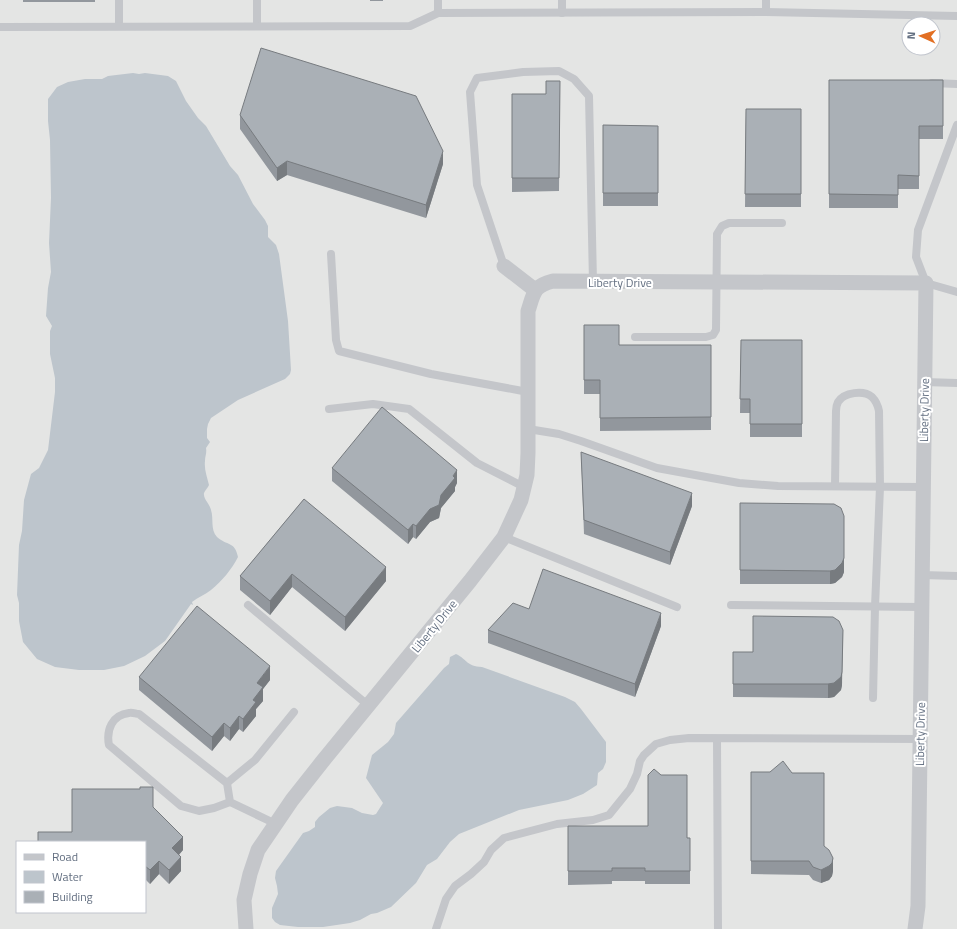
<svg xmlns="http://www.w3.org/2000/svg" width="957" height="929" font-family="'Titillium Web',sans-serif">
<rect width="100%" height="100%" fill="#f4f4f0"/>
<path fill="#e4e5e4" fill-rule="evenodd" d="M0 0H957V929H0ZM909 24H933V48H909ZM17 842H145V912H17Z"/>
<g fill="#bdc5cc">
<path d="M133 73 139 74 145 73 168 76 176 81 186 101 198 118 206 126 230 166 238 175 253 204 265 220 268 226V237L276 245 279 254 288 321 291 370 290 374 285 379 238 400 211 418 208 424 207 429V438L210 442 206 448C207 453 205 456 205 461 204 469 207 477 209 485 208 488 205 490 204 493 203 499 210 504 211 510 214 519 210 529 217 537 227 546 235 541 238 557 232 569 222 581 211 590 205 595 198 597 192 602L193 605 191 604 165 641 145 656 124 666 104 670H79L55 667 37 659 23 642 19 621V603L17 595 19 545 22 531 24 500 31 474 39 468 48 450 55 392V378L50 354V331L52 326 46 316 48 288 51 272 49 243 51 198 50 140 48 121V99L57 87 68 82 85 79H102L108 76Z"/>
<path d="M456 654C468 660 466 666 482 667L565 697 575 702 581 709 606 742V762L603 769 598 773 597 785 583 794 568 800 519 810 459 834 450 842 437 859 427 865 416 883 391 907 377 913 371 914 360 920 350 923 323 927H298L280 925 275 922 272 918V908L278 894 277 886 275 878 276 871 303 833 309 831 315 827V822L319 817 330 808 337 806 352 808 362 813 373 815 376 814 383 803 366 778 372 755 388 742 394 734 396 723 444 668 449 664 450 657Z"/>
</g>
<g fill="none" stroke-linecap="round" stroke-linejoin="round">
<g stroke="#c4c6ca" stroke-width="8">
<path d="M438 0V13"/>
<path d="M562 0V13"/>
<path d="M766 0V12"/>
<path d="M119 26V0"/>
<path d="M257 26V0"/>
<path d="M0 27 410 26 438 13 766 12 957 16"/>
<path d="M932 83 957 84"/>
<path d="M957 125 918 230 916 257 926 283 957 292"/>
<path d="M331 254 336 340 339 351 431 374 528 392"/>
<path d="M504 266 477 185 470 92 477 78 523 72 559 71 574 79 589 96 593 282"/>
<path d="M635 337H706L713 335 716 330 717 234 722 226 729 223H782"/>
<path d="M924 382 957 383"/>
<path d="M329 409 373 404 409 409 477 463 524 487"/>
<path d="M528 429 559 434 581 441 657 468 739 483 778 486 923 487"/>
<path d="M835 486 836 411C836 409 837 404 838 402 844 392 864 390 872 397 876 401 878 406 879 411L880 487 875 607 873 698"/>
<path d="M504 537 677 607"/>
<path d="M922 575 957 576"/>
<path d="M248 605 369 706"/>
<path d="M731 605 921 607"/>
<path d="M717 739 718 929"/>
<path d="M227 783 255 760 294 712"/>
<path d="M230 802 227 783 139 714C136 714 132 712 129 713 112 715 106 730 109 745L181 806 199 811 214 808 230 802 276 824"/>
<path d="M436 929 446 899 455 886 471 874 484 862 491 850 504 838 557 824 593 820 609 815 630 789 637 774 640 761 644 755 656 744 670 740 689 738 920 739"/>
</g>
<g stroke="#c4c6ca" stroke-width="15">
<path d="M504 266 535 290"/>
<path d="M246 929 244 900 250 874 258 850 292 800 322 762 470 581 504 537 521 500 527 475 528 453V311C534 293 533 286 553 281L926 283 918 906 915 929"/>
</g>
</g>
<g fill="#92979d">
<rect x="23" y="0" width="72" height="2"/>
<rect x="370" y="0" width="13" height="1"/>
<path d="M829 80H943V139H919V189H898V208H829Z"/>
<path d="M560 81 559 191 512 192V94H546Z"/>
<path d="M746 109H801V207H745Z"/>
<path d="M240 115 443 164 426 218 287 175 277 181 240 129Z"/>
<path d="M603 125 658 126V206H603Z"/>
<path d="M584 325 619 345H711V430L600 431V394H584Z"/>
<path d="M741 340H802V437H750V413H740Z"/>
<path d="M581 452 692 506 670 565 584 534Z"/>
<path d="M332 468 457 483 455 487V491L441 508 439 518 430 522 416 539 413 537 408 544 332 481Z"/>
<path d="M304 499 386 581 345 631 292 587 270 615 240 590V576Z"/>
<path d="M740 503 844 572 842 577 835 583 830 584H740Z"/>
<path d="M661 626 635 697 488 643V630Z"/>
<path d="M733 652 842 685 841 690 834 697 828 698 733 697Z"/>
<path d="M139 677 270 680 263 689V701L256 709V716L243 732 239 729 230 741 224 736 212 751 139 690Z"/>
<path d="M751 772 824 846 833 871 832 876 829 880 821 883 813 880 809 875 751 874Z"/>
<path d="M153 807 183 850 179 855 181 871 169 884 159 874 150 884 145 879V842L72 832Z"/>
<path d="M568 826 690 838V884H645V881H612V884L568 885Z"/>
</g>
<g fill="#777b7f">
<path d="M443 151V164L426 218V205Z"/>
<path d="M287 161V175L277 181V168Z"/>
<path d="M457 470V483L455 487V491L441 508 439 518 430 522 416 539V526L441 495 453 476Z"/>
<path d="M692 493V506L670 565V552Z"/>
<path d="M844 516V572L842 577 835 583 830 584V571Z"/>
<path d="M413 524V537L408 544V530Z"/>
<path d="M386 567V581L345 631V617Z"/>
<path d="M292 574V587L270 615V601Z"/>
<path d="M661 613V626L635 697V684Z"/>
<path d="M843 630 842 685 841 690 834 697 828 698V684Z"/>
<path d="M270 666V680L263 689V701L256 709V716L243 732V719L253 700 257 683Z"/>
<path d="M239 716V729L230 741V728Z"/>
<path d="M224 723V736L212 751V737Z"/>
<path d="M183 837V850L172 862V848Z"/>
<path d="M181 857V871L169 884V870Z"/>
<path d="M833 858V871L832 876 829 880 821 883V870Z"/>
<path d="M159 861V874L150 884V870Z"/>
</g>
<g fill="#aab0b6" stroke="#777b7f">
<path d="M261 48 416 96 443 151 426 205 287 161 277 168 240 115Z"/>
<path d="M829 80H943V126H919V176L898 175V195L829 194Z"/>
<path d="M546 81H560L559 178H512V94H546Z"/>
<path d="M746 109H801V194H745Z"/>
<path d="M603 125 658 126V193H603Z"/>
<path d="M584 325H619V345H711V417L600 418V380H584Z"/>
<path d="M741 340H802V424H750V399H740Z"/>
<path d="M382 407 457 470 453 476 455 478 441 495 439 505 430 509 416 526 413 524 408 530 332 468Z"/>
<path d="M581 452 692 493 670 552 584 520Z"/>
<path d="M304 499 386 567 345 617 292 574 270 601 240 576Z"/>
<path d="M740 503 834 504 841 508 844 516V558L842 563 835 570 830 571 740 570Z"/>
<path d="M543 569 661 613 635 684 488 630 513 603 529 609Z"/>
<path d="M197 606 270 666 257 683 263 687 253 700 256 702 243 719 239 716 230 728 224 723 212 737 139 677Z"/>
<path d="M753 616 833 617 839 621 843 630 842 672 841 677 834 683 828 684H733V652H753Z"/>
<path d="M783 761 792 773H824V846L829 850 833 858 832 863 829 866 821 870 813 867 809 861H751V772H770Z"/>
<path d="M654 769 661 775H687V838H690V871H645V868H612V871H568V826H648V775Z"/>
<path d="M140 787H153V807L183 837 172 848 181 857 169 870 159 861 150 870 145 866V842H38V832H72V789H140Z"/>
</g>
<g text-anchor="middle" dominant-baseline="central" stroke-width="4" stroke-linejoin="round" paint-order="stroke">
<g font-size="12" fill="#636f81" stroke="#fff">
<text x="620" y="282">Liberty Drive</text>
<text transform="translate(924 410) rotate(-89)">Liberty Drive</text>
<text transform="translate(434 626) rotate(-51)">Liberty Drive</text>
<text transform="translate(920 734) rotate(-89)">Liberty Drive</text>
</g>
</g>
<rect x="16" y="841" width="130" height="72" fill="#ffffff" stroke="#c1c5cd"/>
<rect x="24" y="854" width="20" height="6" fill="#c4c6ca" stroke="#c1c5cd"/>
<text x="52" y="861" font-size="12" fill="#636f81">Road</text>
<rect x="24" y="871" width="20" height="12" fill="#bdc5cc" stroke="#c1c5cd"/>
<text x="52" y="881" font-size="12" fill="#636f81">Water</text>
<rect x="24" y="891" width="20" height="12" fill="#aab0b6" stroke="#c1c5cd"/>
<text x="52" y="901" font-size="12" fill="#636f81">Building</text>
<g transform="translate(921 36) rotate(273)"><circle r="19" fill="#ffffff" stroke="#c1c5cd"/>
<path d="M0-3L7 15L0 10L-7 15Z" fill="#e26f23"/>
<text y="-6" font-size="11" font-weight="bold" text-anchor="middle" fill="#636f81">N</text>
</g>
</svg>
